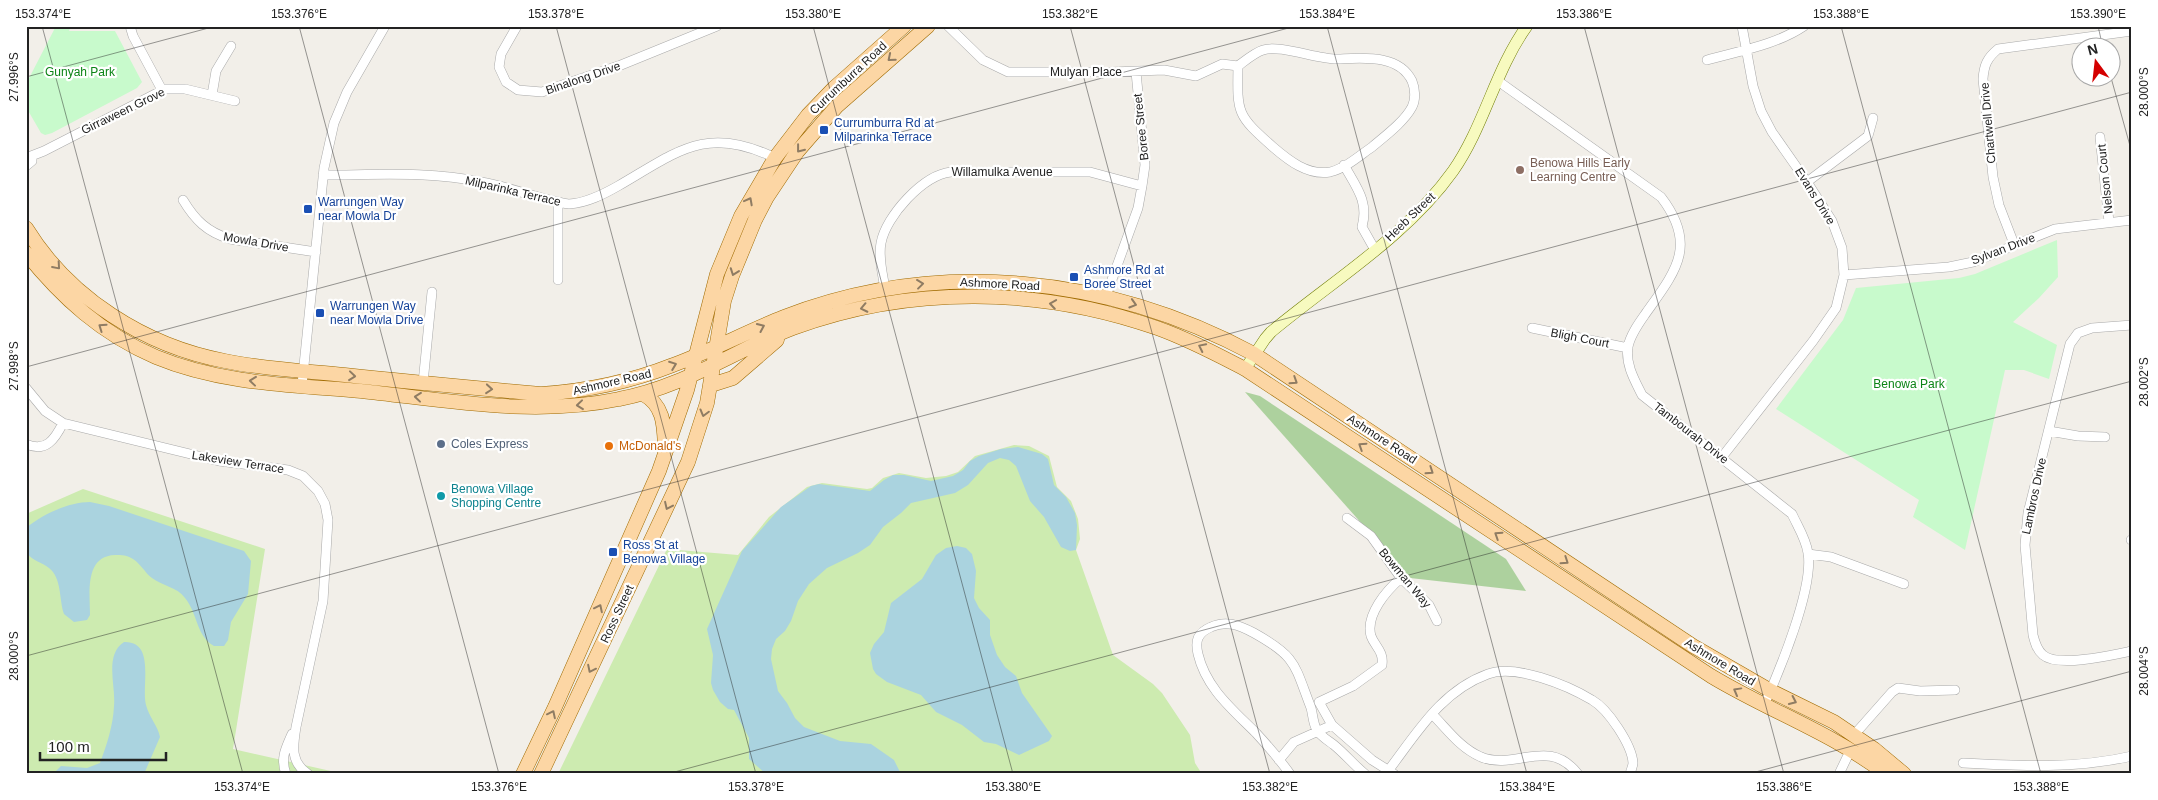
<svg xmlns="http://www.w3.org/2000/svg" width="2158" height="800" viewBox="0 0 2158 800" font-family="Arial,sans-serif">
<style>
.grass{fill:#cdebb0}
.forest{fill:#add19e}
.park{fill:#c8facc}
.water{fill:#aad3df}
.lines{fill:none;stroke-linecap:round;stroke-linejoin:round}
.street-casing{stroke:#a9a9a9;stroke-width:10}
.secondary-casing{stroke:#707d05;stroke-width:12}
.primary-casing{stroke:#a06b00;stroke-width:15}
.street{stroke:#fff;stroke-width:9}
.secondary{stroke:#f7fabf;stroke-width:11}
.primary{stroke:#fcd6a4;stroke-width:14}
.oneway{stroke:#8f7c63}
.ticks{fill:none;stroke:#222;stroke-width:1;stroke-opacity:0.45}
.transit-dot{fill:#1a4fb4;stroke:#fff;stroke-width:2}
.education-dot{fill:#8d6e63;stroke:#fff;stroke-width:2}
.service-dot{fill:#5c6f8a;stroke:#fff;stroke-width:2}
.food-dot{fill:#e8710a;stroke:#fff;stroke-width:2}
.culture-dot{fill:#0f9aa8;stroke:#fff;stroke-width:2}
.labels{text-anchor:middle;dominant-baseline:central;stroke-width:4.5;stroke-linejoin:round;paint-order:stroke}
.park-label{font-size:12px;fill:#0c8416;stroke:#fff}
.street-label{font-size:12px;fill:#222;stroke:#fff}
.transit-label{font-size:12px;fill:#164399;stroke:#fff;text-anchor:start}
.education-label{font-size:12px;fill:#785e54;stroke:#fff;text-anchor:start}
.service-label{font-size:12px;fill:#4e5e75;stroke:#fff;text-anchor:start}
.food-label{font-size:12px;fill:#c56008;stroke:#fff;text-anchor:start}
.culture-label{font-size:12px;fill:#0d838f;stroke:#fff;text-anchor:start}
.neatline{fill:none;stroke:#222;stroke-width:2}
.ticks-label{font-size:12px;text-anchor:middle;fill:#222}
</style>
<rect width="100%" height="100%" fill="#f2efe9"/>
<path class="grass" d="M1014 445 1029 446 1049 456 1057 487 1071 501 1078 519 1080 539 1076 550 1113 655 1153 684 1162 693 1190 735 1195 763 1202 774H558L667 549 738 555 769 517 807 487 822 483 867 489 872 488 883 478 899 473 926 478 946 476 958 472 975 456Z
M83 489 265 549 233 749 344 774H26V514Z"/>
<path class="forest" d="M1245 392 1260 396 1506 559 1526 591 1410 578Z"/>
<path class="park" d="M56 26H71L69 31H115L142 82 137 88 52 133 45 135 41 133 26 107V84Z
M2057 240 2058 277 2039 298 2013 322 2057 345 2049 379 2024 370H2005L1965 550 1913 517 1919 500 1776 409 1843 320 1856 288 1959 278 1975 274Z"/>
<path class="water" d="M1018 447 1042 454 1048 459 1054 485 1066 497 1075 513 1077 525 1076 550 1070 551 1061 547 1044 517 1030 501 1016 466 1009 460 1000 458 988 463 968 485 955 493 911 503 901 513 883 527 870 545 858 553 827 568 809 584 798 601 791 621 785 631 776 639 772 649 771 659 778 691 787 703 795 718 804 727 840 741 871 744 894 760 901 774H766L749 759V738L734 710 728 709 720 702 713 690 711 683 713 655 707 629 742 551 781 507 811 486 819 484 870 491 884 480 893 475H904L931 481 953 476 963 470 970 461 979 456 1001 449Z
M90 502 109 506 244 551 251 561 248 594 231 622 228 640 224 646H214C196 636 198 614 185 598 177 587 163 586 152 578 145 573 141 564 133 559 127 555 122 555 115 555 84 556 90 594 90 615L87 620 74 622 64 614C59 600 62 578 49 568 42 562 32 561 26 552V528C43 514 69 502 90 502Z
M957 546 966 548 972 554 976 571 974 598 979 608 990 620V635L997 655 1005 667 1016 676 1022 693 1052 736 1049 741 1019 755 996 744 984 742 962 725 936 712 921 695 887 682 876 674 873 669 870 653 874 644 884 632 891 603 922 579 936 555 946 548Z
M124 642C156 641 141 686 146 705 149 717 158 726 160 737L144 774H53L61 766 87 768 100 763C107 744 113 726 114 706 116 686 104 655 124 642Z"/>
<g class="lines">
<defs>
<path id="street" d="M130 26 133 36 162 90
M517 26 501 54 499 67 506 82 518 90 542 92 621 65 717 26
M948 26 983 60 1008 72H1112L1164 70 1196 76 1222 64 1238 66C1246 60 1254 53 1263 50 1280 44 1319 60 1338 59 1363 58 1399 54 1412 81 1415 88 1416 100 1412 107 1404 122 1385 136 1372 147 1359 156 1346 168 1330 172 1308 176 1288 160 1273 147 1237 115 1237 114 1238 66
M1707 60C1739 51 1776 45 1804 26
M1498 81 1661 197C1698 245 1676 271 1646 313 1639 323 1630 335 1628 347 1625 364 1635 381 1642 395L1792 514C1798 527 1806 539 1808 553 1814 588 1779 672 1764 705
M212 95 216 71 231 46
M2100 137 2109 222
M26 158 44 151 165 89H185L235 101
M1344 165C1356 187 1369 201 1362 227L1375 250
M26 166 32 161
M323 175C376 175 429 171 481 182 506 186 530 196 554 201 559 202 565 204 569 204 587 203 604 194 618 186 677 152 706 124 775 158
M1807 182 1868 136 1873 118
M183 200C195 220 207 232 230 239L316 252
M2014 244 1999 205 1993 177 1983 79C1984 65 1987 58 1998 49L2132 31
M1844 275 1949 267 1973 262 2055 229 2132 220
M558 280V202
M885 289C883 275 878 258 881 243 886 216 923 175 951 172H1090L1142 186
M1106 296 1138 208 1142 186 1145 165 1136 72
M2132 325 2092 328 2078 333 2070 344 2028 513 2025 545 2033 635C2035 643 2037 650 2043 655 2058 668 2113 655 2132 651
M1532 328 1628 348
M423 383 432 292
M302 385 324 168 334 123 347 92 385 26
M26 388 45 411 63 423 219 461 288 470 303 476 318 491 325 504 328 520 323 601 296 727C293 746 290 762 308 774
M2049 431 2078 436 2105 437
M26 444C46 453 55 439 63 423
M1722 457 1813 341 1836 308 1844 275 1842 248 1832 221 1807 182 1772 132 1761 111 1753 86 1742 26
M1347 518 1371 536 1401 578 1429 605 1437 621
M2131 540H2132
M1808 554 1831 557 1904 584
M1432 714C1447 729 1460 748 1481 757 1516 771 1548 736 1578 774
M1854 735 1892 692 1898 688 1920 691 1955 690
M1279 760 1294 742 1332 725
M1963 763C2019 766 2077 769 2132 756
M1388 771C1417 733 1441 691 1488 674 1516 664 1567 685 1592 700 1608 709 1632 745 1633 763 1633 766 1631 770 1630 774
M286 774C280 758 286 748 292 734
M1290 774C1280 760 1268 746 1256 733 1232 709 1206 688 1198 654 1195 641 1197 633 1211 627 1226 620 1239 625 1254 633 1297 657 1294 664 1311 708 1313 715 1313 724 1317 730 1320 736 1329 741 1334 745 1345 754 1354 765 1365 774
M1394 774 1372 760 1332 725 1319 702 1353 686 1382 665C1384 651 1375 647 1371 636 1365 615 1387 590 1401 578
M1839 774 1851 749"/>
<path id="secondary" d="M1245 369 1265 339 1271 332C1332 281 1406 237 1453 171 1484 127 1495 70 1527 26"/>
<path id="primary" d="M26 228C69 298 145 346 225 361 264 369 305 371 345 375 410 382 475 388 541 394 586 391 630 382 673 365 711 351 746 332 784 317 940 257 1108 276 1254 354L1693 646 1771 691 1834 722 1874 749 1904 774
M26 253C62 298 102 334 156 357 221 384 292 385 361 391 446 400 534 417 619 399 684 387 733 351 793 328 910 285 1040 287 1157 328 1188 339 1216 354 1245 369L1711 676C1769 711 1832 733 1886 774
M711 385 733 378 777 340
M643 394C665 406 664 427 665 449
M523 774 555 707 659 471 687 390 717 274 741 216 775 158 808 115 834 88 904 26
M541 774 688 462 707 403 724 301 732 276 755 220 767 197 797 152 837 106 928 26"/>
</defs>
<use href="#street" class="street-casing"/>
<use href="#secondary" class="secondary-casing"/>
<use href="#primary" class="primary-casing"/>
<use href="#street" class="street"/>
<use href="#secondary" class="secondary"/>
<use href="#primary" class="primary"/>
</g>
<defs><path id="oneway-chevron" d="M-2-3.5L2.5 0L-2 3.5" fill="none" stroke-width="1.6" stroke-linecap="round" stroke-linejoin="round" transform="scale(1.25)"/></defs>
<g class="oneway">
<use href="#oneway-chevron" transform="translate(891 58) rotate(140)"/>
<use href="#oneway-chevron" transform="translate(800 149) rotate(128)"/>
<use href="#oneway-chevron" transform="translate(749 201) rotate(-62)"/>
<use href="#oneway-chevron" transform="translate(57 266) rotate(49)"/>
<use href="#oneway-chevron" transform="translate(734 272) rotate(110)"/>
<use href="#oneway-chevron" transform="translate(920 284) rotate(-7)"/>
<use href="#oneway-chevron" transform="translate(1053 304) rotate(-171)"/>
<use href="#oneway-chevron" transform="translate(1133 304) rotate(17)"/>
<use href="#oneway-chevron" transform="translate(864 308) rotate(168)"/>
<use href="#oneway-chevron" transform="translate(102 327) rotate(-145)"/>
<use href="#oneway-chevron" transform="translate(761 327) rotate(-24)"/>
<use href="#oneway-chevron" transform="translate(1202 347) rotate(-154)"/>
<use href="#oneway-chevron" transform="translate(673 365) rotate(-21)"/>
<use href="#oneway-chevron" transform="translate(352 376) rotate(6)"/>
<use href="#oneway-chevron" transform="translate(253 381) rotate(-174)"/>
<use href="#oneway-chevron" transform="translate(1294 381) rotate(33)"/>
<use href="#oneway-chevron" transform="translate(489 389) rotate(5)"/>
<use href="#oneway-chevron" transform="translate(418 397) rotate(-174)"/>
<use href="#oneway-chevron" transform="translate(580 405) rotate(174)"/>
<use href="#oneway-chevron" transform="translate(704 413) rotate(105)"/>
<use href="#oneway-chevron" transform="translate(1362 446) rotate(-147)"/>
<use href="#oneway-chevron" transform="translate(1430 471) rotate(34)"/>
<use href="#oneway-chevron" transform="translate(668 506) rotate(115)"/>
<use href="#oneway-chevron" transform="translate(1498 535) rotate(-147)"/>
<use href="#oneway-chevron" transform="translate(1565 561) rotate(34)"/>
<use href="#oneway-chevron" transform="translate(599 608) rotate(-64)"/>
<use href="#oneway-chevron" transform="translate(591 669) rotate(116)"/>
<use href="#oneway-chevron" transform="translate(1737 691) rotate(-151)"/>
<use href="#oneway-chevron" transform="translate(1793 701) rotate(25)"/>
<use href="#oneway-chevron" transform="translate(552 714) rotate(-64)"/>
</g>
<path class="ticks" d="M42 26 243 774M299 26 499 774M556 26 756 774M813 26 1013 774M1070 26 1270 774M1327 26 1527 774M1584 26 1784 774M1841 26 2041 774M2098 26 2103 48M2110 74 2132 153M26 77 216 26M26 367 1296 26M26 656 2132 92M667 774 2132 381M1748 774 2132 671"/>
<g class="transit-dot">
<rect x="819" y="125" width="10" height="10" rx="2.5"/>
<rect x="303" y="204" width="10" height="10" rx="2.5"/>
<rect x="1069" y="272" width="10" height="10" rx="2.5"/>
<rect x="315" y="308" width="10" height="10" rx="2.5"/>
<rect x="608" y="547" width="10" height="10" rx="2.5"/>
</g>
<circle class="education-dot" cx="1520" cy="170" r="5"/>
<circle class="service-dot" cx="441" cy="444" r="5"/>
<circle class="food-dot" cx="609" cy="446" r="5"/>
<circle class="culture-dot" cx="441" cy="496" r="5"/>
<g class="labels">
<g class="park-label">
<text x="80" y="72">Gunyah Park</text>
<text x="1909" y="384">Benowa Park</text>
</g>
<g class="street-label">
<text x="1086" y="72">Mulyan Place</text>
<text transform="translate(583 78) rotate(-19)">Binalong Drive</text>
<text transform="translate(848 78) rotate(-43)">Currumburra Road</text>
<text transform="translate(123 111) rotate(-26)">Girraween Grove</text>
<text transform="translate(1988 123) rotate(-95)">Chartwell Drive</text>
<text transform="translate(1141 127) rotate(-96)">Boree Street</text>
<text x="1002" y="172">Willamulka Avenue</text>
<text transform="translate(2105 179) rotate(-96)">Nelson Court</text>
<text transform="translate(513 191) rotate(13)">Milparinka Terrace</text>
<text transform="translate(1815 196) rotate(58)">Evans Drive</text>
<text transform="translate(1410 217) rotate(-44)">Heeb Street</text>
<text transform="translate(256 242) rotate(10)">Mowla Drive</text>
<text transform="translate(2003 249) rotate(-21)">Sylvan Drive</text>
<text transform="translate(1000 284) rotate(3)">Ashmore Road</text>
<text transform="translate(1580 338) rotate(11)">Bligh Court</text>
<text transform="translate(612 382) rotate(-13)">Ashmore Road</text>
<text transform="translate(1691 433) rotate(38)">Tambourah Drive</text>
<text transform="translate(1382 439) rotate(33)">Ashmore Road</text>
<text transform="translate(238 462) rotate(9)">Lakeview Terrace</text>
<text transform="translate(2034 496) rotate(-78)">Lambros Drive</text>
<text transform="translate(1405 578) rotate(50)">Bowman Way</text>
<text transform="translate(617 614) rotate(-65)">Ross Street</text>
<text transform="translate(1720 662) rotate(31)">Ashmore Road</text>
</g>
<g class="transit-label">
<text x="834" y="123">Currumburra Rd at<tspan x="834" dy="14">Milparinka Terrace</tspan></text>
<text x="318" y="202">Warrungen Way<tspan x="318" dy="14">near Mowla Dr</tspan></text>
<text x="1084" y="270">Ashmore Rd at<tspan x="1084" dy="14">Boree Street</tspan></text>
<text x="330" y="306">Warrungen Way<tspan x="330" dy="14">near Mowla Drive</tspan></text>
<text x="623" y="545">Ross St at<tspan x="623" dy="14">Benowa Village</tspan></text>
</g>
<g class="education-label">
<text x="1530" y="163">Benowa Hills Early<tspan x="1530" dy="14">Learning Centre</tspan></text>
</g>
<g class="service-label">
<text x="451" y="444">Coles Express</text>
</g>
<g class="food-label">
<text x="619" y="446">McDonald's</text>
</g>
<g class="culture-label">
<text x="451" y="489">Benowa Village<tspan x="451" dy="14">Shopping Centre</tspan></text>
</g>
</g>
<rect width="2158" height="800" fill="none" stroke="#ffffff" stroke-width="55"/>
<g transform="translate(2096 62) rotate(345)"><circle r="24" fill="#ffffff" stroke="#a7a7a7"/>
<path d="M0-4L9 19L0 12L-9 19Z" fill="#d40000"/>
<text y="-8" font-size="14" font-weight="bold" text-anchor="middle" fill="#222222">N</text>
</g>
<path d="M40 752v8h126v-8" fill="none" stroke="#222222" stroke-width="2.5"/>
<text x="48" y="752" font-size="15" fill="#222222" stroke="#ffffff" stroke-width="4" paint-order="stroke">100 m</text>
<rect x="28" y="28" width="2102" height="744" class="neatline"/>
<g class="ticks-label">
<text x="43" y="18">153.374°E</text>
<text x="299" y="18">153.376°E</text>
<text x="556" y="18">153.378°E</text>
<text x="813" y="18">153.380°E</text>
<text x="1070" y="18">153.382°E</text>
<text x="1327" y="18">153.384°E</text>
<text x="1584" y="18">153.386°E</text>
<text x="1841" y="18">153.388°E</text>
<text x="2098" y="18">153.390°E</text>
<text transform="translate(14 77) rotate(-90)" y="4">27.996°S</text>
<text transform="translate(2144 92) rotate(-90)" y="4">28.000°S</text>
<text transform="translate(14 366) rotate(-90)" y="4">27.998°S</text>
<text transform="translate(2144 382) rotate(-90)" y="4">28.002°S</text>
<text transform="translate(14 656) rotate(-90)" y="4">28.000°S</text>
<text transform="translate(2144 671) rotate(-90)" y="4">28.004°S</text>
<text x="242" y="791">153.374°E</text>
<text x="499" y="791">153.376°E</text>
<text x="756" y="791">153.378°E</text>
<text x="1013" y="791">153.380°E</text>
<text x="1270" y="791">153.382°E</text>
<text x="1527" y="791">153.384°E</text>
<text x="1784" y="791">153.386°E</text>
<text x="2041" y="791">153.388°E</text>
</g>
</svg>
